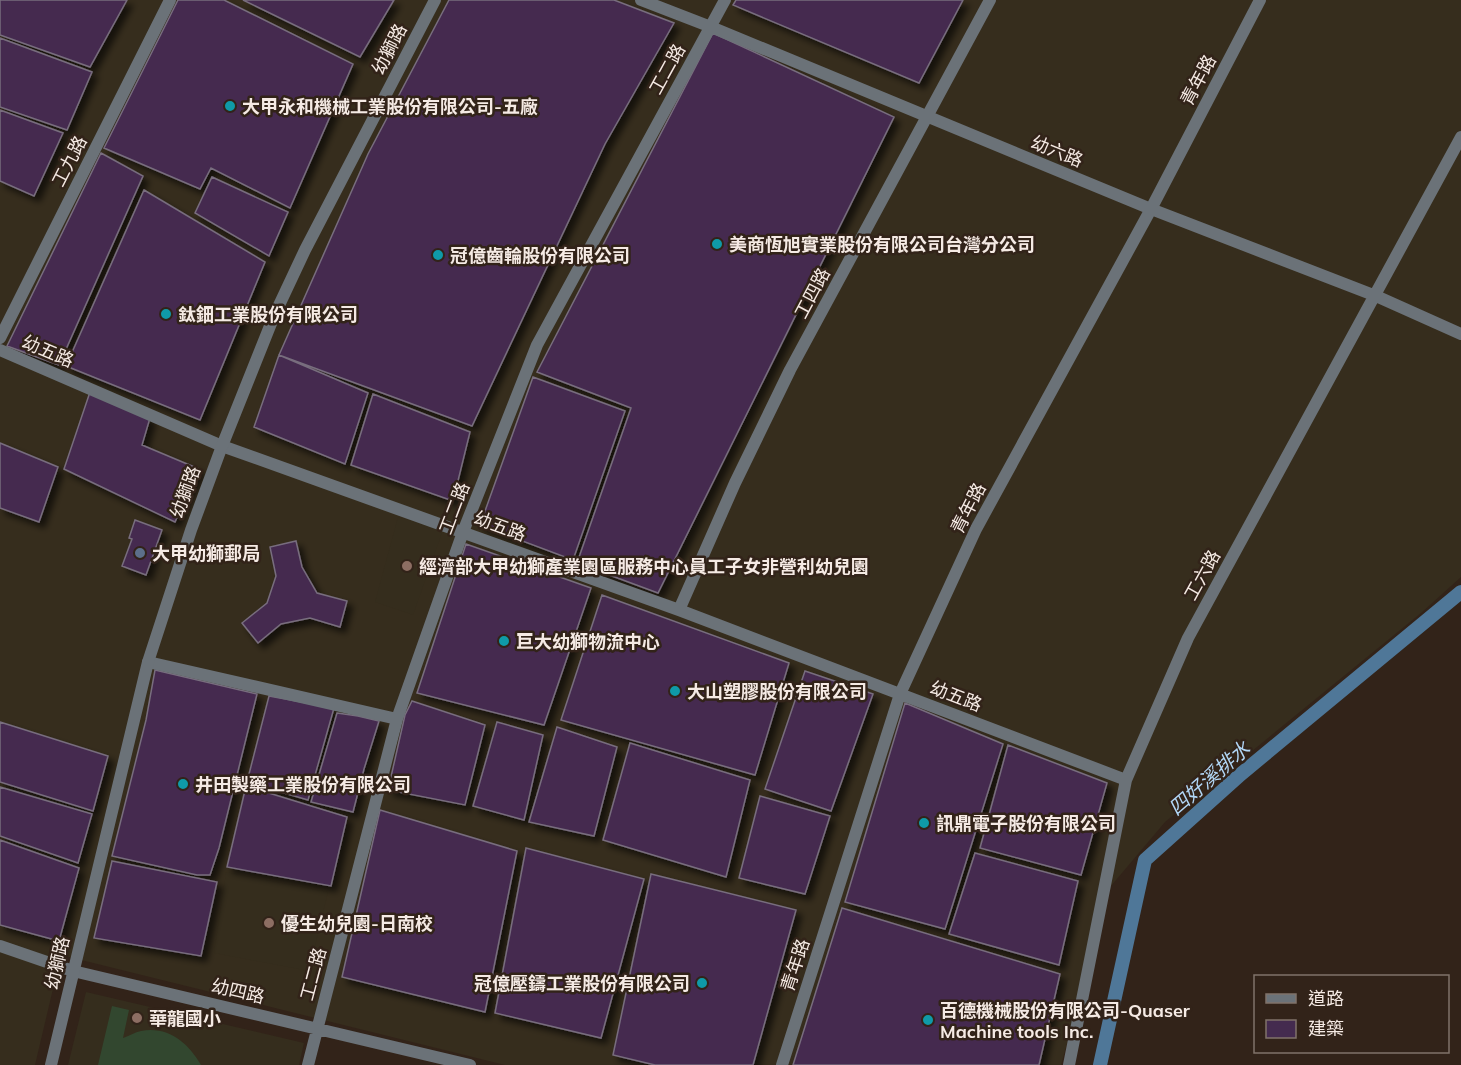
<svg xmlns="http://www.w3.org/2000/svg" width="1461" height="1065" viewBox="0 0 1461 1065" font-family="Mulish,'Noto Sans TC',sans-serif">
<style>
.industrial{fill:#362d1d}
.education{fill:#352d1d}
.green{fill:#32472f}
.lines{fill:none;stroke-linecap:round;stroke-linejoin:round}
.canal{stroke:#4f7798;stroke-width:14}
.building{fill:#442b4f;stroke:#786d7e;stroke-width:1.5;filter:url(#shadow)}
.minor{stroke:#6b7278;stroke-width:12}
.tertiary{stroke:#6b7278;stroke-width:12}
.culture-dot{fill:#0f9aa8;stroke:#322319;stroke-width:2}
.service-dot{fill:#5c6f8a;stroke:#322319;stroke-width:2}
.education-dot{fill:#8d6e63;stroke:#322319;stroke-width:2}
.labels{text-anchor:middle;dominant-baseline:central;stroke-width:5;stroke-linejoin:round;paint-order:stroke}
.street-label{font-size:18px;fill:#f5eae4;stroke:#322319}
.poi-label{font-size:18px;font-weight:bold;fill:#f5eae4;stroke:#322319;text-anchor:start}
.water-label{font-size:20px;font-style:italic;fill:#b2d7f7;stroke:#322319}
</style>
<defs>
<filter id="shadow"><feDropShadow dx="5.5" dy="5.5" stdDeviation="3" flood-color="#0009"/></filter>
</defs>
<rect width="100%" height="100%" fill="#322319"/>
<path class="industrial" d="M0 0H1461V577L1421 613 1165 822 1111 886 1061 1065H505L61 955 35 1065H0Z"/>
<path class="education" d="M398 517 443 530 413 615 375 602Z
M226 872 328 892 309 971 214 953Z
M86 992 304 1043 299 1065H68Z"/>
<path class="green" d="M112 1006 129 1010 123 1038C129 1036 135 1032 141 1031 169 1026 188 1043 201 1065H98Z"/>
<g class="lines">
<path class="canal" d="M1100 1065 1145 860 1241 774 1461 592"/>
</g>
<path class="building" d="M0 0H127L90 67 0 35Z
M178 0H224L353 64 290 208 211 168 200 189 104 148Z
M243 0H394L360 57Z
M449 0H614L674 23 605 144 472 426 279 355 368 154Z
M736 0H963L919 83 733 5Z
M713 33 894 117 658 593 577 563 631 408 537 372Z
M0 38 92 72 67 130 0 107Z
M0 110 63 133 34 196 0 181Z
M101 153 143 176 59 365 7 346Z
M212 177 288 212 269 256 195 213Z
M144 190 265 262 200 420 66 366Z
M279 355 368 393 345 464 254 427Z
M533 377 625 411 573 560 480 525Z
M90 392 150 418 142 445 199 469 175 522 64 469Z
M373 394 470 432 453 501 351 465Z
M0 443 58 467 39 522 0 508Z
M135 520 162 530 146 575 122 566 132 539 129 538Z
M296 541 302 567 317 593 347 601 340 627 310 618 281 624 258 643 242 623 267 603 276 576 270 547Z
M466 544 591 588 544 725 417 693Z
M602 595 789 663 755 775 561 720Z
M155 670 257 694 219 848 210 875H197L112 856 146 720Z
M805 671 873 694 831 811 765 789Z
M269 696 334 708 308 800 247 782Z
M412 701 485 725 465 805 388 790 405 715Z
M905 703 1003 744 945 929 845 902Z
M337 713 358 716 379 721 364 769 353 812 311 802Z
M0 722 108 756 93 811 0 782Z
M497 722 543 735 524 820 473 806Z
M557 727 617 747 594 836 529 822Z
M630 743 750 780 726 877 603 840Z
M1008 745 1107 783 1081 875 980 848Z
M246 786 347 817 331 886 227 867Z
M0 787 92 814 78 863 0 836Z
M760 796 830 816 805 894 739 878Z
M380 810 517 851 485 1012 342 977Z
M0 840 79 868 59 941 0 925Z
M526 848 644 879 601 1038 495 1013Z
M975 853 1078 881 1059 965 949 934Z
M112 861 217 882 201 956 94 938Z
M651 874 796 910 753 1065H655L613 1055Z
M842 908 1060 974 1039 1065H793Z"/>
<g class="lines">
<path class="minor" d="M641 0 711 27 1151 209 1376 296 1461 334
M0 338 170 0
M0 350 222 446 679 610 1126 780
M679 610 735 483 790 370 990 0
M148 662 397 719
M0 946 73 971 470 1065
M308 1065 397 719 463 532 537 345 725 0
M782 1065 900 694 976 529 1151 209 1260 0
M1069 1065 1126 780 1188 638 1461 137"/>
<path class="tertiary" d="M51 1065 148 662 191 530 222 446 274 316 305 250 435 0"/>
</g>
<g class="culture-dot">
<circle cx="230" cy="106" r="6"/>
<circle cx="717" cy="244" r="6"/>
<circle cx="438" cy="255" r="6"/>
<circle cx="166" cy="314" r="6"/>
<circle cx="504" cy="641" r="6"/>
<circle cx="675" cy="691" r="6"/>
<circle cx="183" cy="784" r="6"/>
<circle cx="924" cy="823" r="6"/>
<circle cx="702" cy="983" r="6"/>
<circle cx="928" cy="1020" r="6"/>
</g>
<circle class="service-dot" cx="140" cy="553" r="6"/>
<g class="education-dot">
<circle cx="407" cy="566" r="6"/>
<circle cx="269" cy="923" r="6"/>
<circle cx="137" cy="1018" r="6"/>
</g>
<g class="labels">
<g class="street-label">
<text transform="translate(389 49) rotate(-63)">幼獅路</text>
<text transform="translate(667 69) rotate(-61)">工二路</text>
<text transform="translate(1198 80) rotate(-62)">青年路</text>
<text transform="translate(1057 151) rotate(22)">幼六路</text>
<text transform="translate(69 161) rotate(-63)">工九路</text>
<text transform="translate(812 293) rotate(-62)">工四路</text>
<text transform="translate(48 351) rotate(23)">幼五路</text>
<text transform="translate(185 492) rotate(-70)">幼獅路</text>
<text transform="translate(454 508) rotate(-69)">工二路</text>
<text transform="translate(968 508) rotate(-63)">青年路</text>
<text transform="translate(500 526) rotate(20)">幼五路</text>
<text transform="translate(1202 575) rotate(-61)">工六路</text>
<text transform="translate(956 696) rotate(21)">幼五路</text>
<text transform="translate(57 963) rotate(-77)">幼獅路</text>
<text transform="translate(795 965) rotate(-72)">青年路</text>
<text transform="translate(313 974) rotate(-75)">工二路</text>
<text transform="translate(238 991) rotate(13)">幼四路</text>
</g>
<g class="poi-label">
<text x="242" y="106">大甲永和機械工業股份有限公司-五廠</text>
<text x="729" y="244">美商恆旭實業股份有限公司台灣分公司</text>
<text x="450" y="255">冠億齒輪股份有限公司</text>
<text x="178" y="314">鈦鈿工業股份有限公司</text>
<text x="152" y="553">大甲幼獅郵局</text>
<text x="419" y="566">經濟部大甲幼獅產業園區服務中心員工子女非營利幼兒園</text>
<text x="516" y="641">巨大幼獅物流中心</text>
<text x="687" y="691">大山塑膠股份有限公司</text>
<text x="195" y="784">井田製藥工業股份有限公司</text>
<text x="936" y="823">訊鼎電子股份有限公司</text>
<text x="281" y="923">優生幼兒園-日南校</text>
<text x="690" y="983" text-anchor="end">冠億壓鑄工業股份有限公司</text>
<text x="940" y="1010">百德機械股份有限公司-Quaser<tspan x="940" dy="21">Machine tools Inc.</tspan></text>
<text x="149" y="1018">華龍國小</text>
</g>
<g class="water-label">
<text transform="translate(1209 778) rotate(-41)">四好溪排水</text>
</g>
</g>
<rect x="1254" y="975" width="195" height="78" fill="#322319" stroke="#80736a" stroke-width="1.5"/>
<rect x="1266" y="994" width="30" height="9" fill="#6b7278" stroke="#80736a" stroke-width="1.5"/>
<text x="1308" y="1005" font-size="18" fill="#f5eae4">道路</text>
<rect x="1266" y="1020" width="30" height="18" fill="#442b4f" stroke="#80736a" stroke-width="1.5"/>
<text x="1308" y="1035" font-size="18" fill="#f5eae4">建築</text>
</svg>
